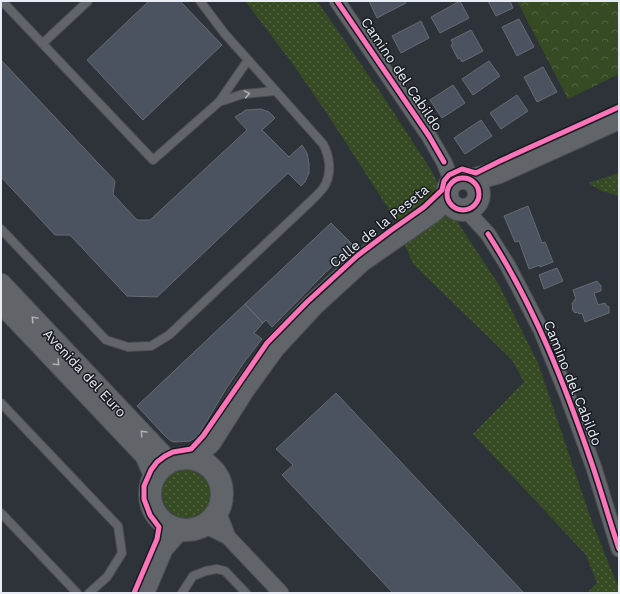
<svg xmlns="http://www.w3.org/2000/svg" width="620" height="594" viewBox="0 0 620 594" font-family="'Work Sans',sans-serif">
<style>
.grass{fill:url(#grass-dots)}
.forest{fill:url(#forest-crowns)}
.building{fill:#4b5260;stroke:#676b71}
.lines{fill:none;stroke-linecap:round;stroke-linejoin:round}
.service-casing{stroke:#4a4d53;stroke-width:10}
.minor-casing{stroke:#4a4d53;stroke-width:17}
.tertiary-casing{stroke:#4a4d53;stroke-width:21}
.secondary-casing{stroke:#4a4d53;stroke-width:24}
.service{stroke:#616469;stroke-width:8}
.minor{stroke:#616469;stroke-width:15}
.tertiary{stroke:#616469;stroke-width:19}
.secondary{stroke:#616469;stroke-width:22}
.cycleway-casing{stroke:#16191e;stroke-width:8}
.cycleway{stroke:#fb73b8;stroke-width:5}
.oneway{stroke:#abafb6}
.labels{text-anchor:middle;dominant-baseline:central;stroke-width:3;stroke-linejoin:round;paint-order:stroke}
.street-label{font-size:14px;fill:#e8edf5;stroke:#16191e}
</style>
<defs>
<pattern id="grass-dots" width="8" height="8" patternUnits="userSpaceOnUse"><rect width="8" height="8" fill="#364a24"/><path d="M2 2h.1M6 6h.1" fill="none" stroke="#536444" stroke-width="1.8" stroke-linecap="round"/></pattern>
<pattern id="forest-crowns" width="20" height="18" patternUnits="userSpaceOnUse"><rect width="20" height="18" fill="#364a24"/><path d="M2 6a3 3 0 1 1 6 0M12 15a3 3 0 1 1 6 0" fill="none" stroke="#536444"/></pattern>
</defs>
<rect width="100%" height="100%" fill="#2e3239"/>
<path class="grass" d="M245 1H317L381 93 431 170 460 226 499 285 538 363 592 522 619 589V593H587L597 583 586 555 473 434 524 382 512 360 413 264 393 216 326 112 292 63Z
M619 173V196L602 191 588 183Z
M162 493a26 26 0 1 1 52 0a26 26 0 1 1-52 0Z"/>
<path class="forest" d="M517 1H619V74L568 99Z"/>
<path class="building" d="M149 1H180L222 45 143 120 87 60Z
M369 1H405L406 3 377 18Z
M460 1 469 18 440 33 431 17Z
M488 1H510L513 8 496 16Z
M519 19 534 47 517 56 502 27Z
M421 21 429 38 401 53 392 36Z
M471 30 483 51 462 62 460 58 458 59 451 45 453 44 451 40Z
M1 60 115 181 113 194 137 220H150L247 130 235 117 246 110 261 109 269 112 275 118 262 130 289 157 302 145 307 153 309 163V173L305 182 301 186 288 173 157 297 127 296 70 235H55L1 177Z
M489 61 500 76 473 95 462 79Z
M543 67 557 92 537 102 524 77Z
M453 85 465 103 442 118 430 100Z
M517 95 528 111 501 129 490 113Z
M481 120 492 136 465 154 454 138Z
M528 206 542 243 545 242 553 262 540 267V265L529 269 519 241 515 242 504 216Z
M331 223 355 247 326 272 272 327 266 320 263 323 245 304Z
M557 268 563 281 544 289 539 275Z
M597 281 601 286V291L594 293 598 305 605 303 606 305 609 307V313L585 322 582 313 579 314 578 312 575 313 574 311H573L572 303 574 302V300L576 299 573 290Z
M245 304 263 323 254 333 262 339 245 361 226 389 198 436 190 441 175 442 171 441 165 436 137 406Z
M336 393 524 593H393L282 475 293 465 276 449Z"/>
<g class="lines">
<defs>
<path id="service" d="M2 1 153 160 219 102 248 60
M43 43 88 1
M219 102 243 94 275 91
M1 229 106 340 128 347 151 346 169 335 312 200C317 195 324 189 326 183 332 170 329 155 323 144L225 34 200 1
M1 403 118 526 122 553 107 577 89 593
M1 513 77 593
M182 593 193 576 206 571 217 569 225 571 246 593"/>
<path id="minor" d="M337 1 429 136 444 162 452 182
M466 210 488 234 508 266 541 330 568 397 594 468 619 549
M218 511 228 537
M204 525 228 537 281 593"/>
<path id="tertiary" d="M1 283 170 462
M1 304 145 456 151 470 155 476"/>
<path id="secondary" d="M447 194a16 16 0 1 1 32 0a16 16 0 1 1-32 0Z
M471 180 497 173 619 118
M192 458 210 442 243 390 274 347 313 305 362 260 433 211 447 197
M150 494a36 36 0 1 1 72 0a36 36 0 1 1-72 0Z
M143 593 162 548 179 529"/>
</defs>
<use href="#service" class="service-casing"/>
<use href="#minor" class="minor-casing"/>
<use href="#tertiary" class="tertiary-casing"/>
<use href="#secondary" class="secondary-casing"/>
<use href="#service" class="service"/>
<use href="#minor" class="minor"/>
<use href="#tertiary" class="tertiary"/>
<use href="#secondary" class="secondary"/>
<defs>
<path id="cycleway" d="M337 1 429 136 444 162
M447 194a16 16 0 1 1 32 0a16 16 0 1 1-32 0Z
M488 234C535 307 565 385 593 467 602 494 610 522 619 549
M134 593 157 539 159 527 150 515 144 499V486L151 470 157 462 165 456 173 452 191 449 203 436 267 343 307 302 357 256 390 231 424 207 442 190 444 181 449 175 462 169 476 173 500 161 619 107"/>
</defs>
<use href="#cycleway" class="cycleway-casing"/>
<use href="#cycleway" class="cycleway"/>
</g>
<defs><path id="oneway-chevron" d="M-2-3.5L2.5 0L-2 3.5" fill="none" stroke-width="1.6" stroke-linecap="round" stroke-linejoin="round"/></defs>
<g class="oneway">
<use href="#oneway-chevron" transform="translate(247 94) rotate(-10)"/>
<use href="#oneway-chevron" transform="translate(34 319) rotate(-133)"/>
<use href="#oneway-chevron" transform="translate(57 363) rotate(46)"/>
<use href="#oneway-chevron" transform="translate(143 433) rotate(-133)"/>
</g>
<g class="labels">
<g class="street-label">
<text transform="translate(402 74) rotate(56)">Camino del Cabildo</text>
<text transform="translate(379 226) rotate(-39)">Calle de la Peseta</text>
<text transform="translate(85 373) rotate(47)">Avenida del Euro</text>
<text transform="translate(573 383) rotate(68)">Camino del Cabildo</text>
</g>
</g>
<rect width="620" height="594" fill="none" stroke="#e8edf5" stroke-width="4"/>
</svg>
